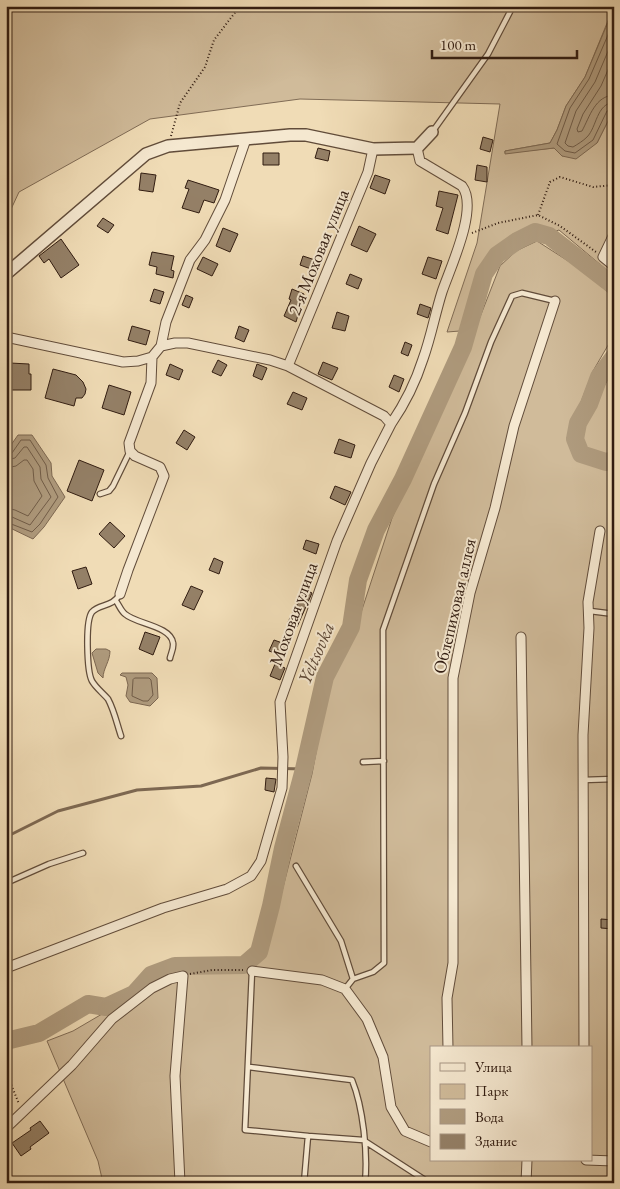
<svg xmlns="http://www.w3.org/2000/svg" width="620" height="1189" viewBox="0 0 620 1189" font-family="'EB Garamond',serif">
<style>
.green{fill:#d0bb9a;stroke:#806c56;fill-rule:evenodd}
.water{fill:#af9b7e;stroke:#7d6852}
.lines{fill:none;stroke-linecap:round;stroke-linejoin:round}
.shore{stroke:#705c48;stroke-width:1}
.stream{stroke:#7d6852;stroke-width:3}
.river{stroke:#af9b7e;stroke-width:18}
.building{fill:#948067;stroke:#311c11}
.service-casing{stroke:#614c3a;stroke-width:7}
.minor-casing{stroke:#614c3a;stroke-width:11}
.tertiary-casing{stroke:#614c3a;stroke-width:14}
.path{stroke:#311c11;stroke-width:2;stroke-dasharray:1 2.5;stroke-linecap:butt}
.service{stroke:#f5e8d0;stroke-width:4.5}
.minor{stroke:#f5e8d0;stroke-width:9}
.tertiary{stroke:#f5e8d0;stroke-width:11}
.labels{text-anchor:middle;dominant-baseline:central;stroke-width:4;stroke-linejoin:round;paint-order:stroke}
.street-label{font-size:18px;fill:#311c11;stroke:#f5e8d0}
.water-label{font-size:19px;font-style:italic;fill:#5d4837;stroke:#f5e8d0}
</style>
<rect width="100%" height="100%" fill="#f0dcb6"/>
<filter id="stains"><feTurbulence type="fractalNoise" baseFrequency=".004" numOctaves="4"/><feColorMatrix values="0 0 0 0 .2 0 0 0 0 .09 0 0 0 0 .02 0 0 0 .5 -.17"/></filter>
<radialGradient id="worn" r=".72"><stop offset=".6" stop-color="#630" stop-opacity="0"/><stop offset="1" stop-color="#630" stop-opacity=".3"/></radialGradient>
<path class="green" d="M6 6H614L585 77 566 106 557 130 550 143 505 151V153L554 148 562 156 597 143 614 109V276L559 230 520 243 485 275 460 331 447 332 477 243 500 104 300 99 150 119 19 192 6 220Z
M537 241 579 268 614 297V335L593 371 567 438 579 461 608 470 614 468V1183H103L98 1161 47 1041 73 1031 114 1007 186 972 245 971 266 954 312 774 329 684 354 634 392 518 460 368 500 266 516 251ZM431 1048H591V1160H431Z
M614 368V453L606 456 585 449 580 438 583 425Z"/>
<path class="water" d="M614 8V109L597 143 576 159 562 156 554 148 505 154V151L550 143 557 130 566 106 585 77Z
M18 435H32L51 463 52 476 65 497 44 527 33 539 6 526V452Z
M96 649H106L110 651C110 661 103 669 103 678L98 673 92 653Z
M122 673H152L157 678 158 698 150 706 130 702 126 696 128 685 126 677 120 675Z"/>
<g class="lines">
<path class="shore" d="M614 21 589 79 570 108 557 144 565 151 575 153 593 140 607 111 614 109
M614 37 595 82 576 111 565 143 568 146 573 147C578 144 583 141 587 137 597 127 596 104 614 102
M614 56 601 86 583 114 577 129 578 132 582 131C590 116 595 96 614 95
M6 454 12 453 21 440H30L46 465 48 478 58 497 40 524 32 532 6 522
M6 460 15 458 24 447H27L40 467 41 479 51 497 30 525 12 517 6 516
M6 468 16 466 24 460H27L33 469 34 481 42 496 28 516 15 510 6 508
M135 678H149L151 680 153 695 148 701H143L132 696 133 680Z"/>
<path class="stream" d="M6 837 58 811 137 790 201 786 261 768 304 769"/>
<path class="river" d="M614 357 599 377 589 404 578 423 575 439 581 454 606 462 614 460
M6 1041 39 1033 88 1004 106 1007 134 994 151 975 175 966 244 965 259 952 271 906 283 848 304 769 325 677 351 627 358 580 376 530 403 479 463 347 484 274 497 255 517 241 535 232 549 236 614 286"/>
</g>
<path class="building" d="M483 137 493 140 490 152 480 149Z
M318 148 330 151 328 161 315 158Z
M263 153H279V165H263Z
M477 165 487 167V182L475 180Z
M141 173 156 175 153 192 139 190Z
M375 175 390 180 385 194 370 188Z
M188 180 219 190 214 203 204 200 199 213 182 208 189 189 185 188Z
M439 191 458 195 448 234 436 230 443 208 436 206Z
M103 218 114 225 108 233 97 226Z
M359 226 376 234 367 252 351 245Z
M223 228 238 234 230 252 216 246Z
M61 239 79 265 61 278 49 259 44 263 39 256Z
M152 252 174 256 171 270 174 271 173 278 156 274 157 267 149 265Z
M303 256 315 260 311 269 300 265Z
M203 257 218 264 212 276 197 269Z
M428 257 442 261 436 279 422 274Z
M350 274 362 279 358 289 346 284Z
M154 289 164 292 160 304 150 301Z
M292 289 304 294 296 322 284 316 291 300 289 299Z
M186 295 193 298 189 308 182 305Z
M420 304 431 308 428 318 417 314Z
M337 312 349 316 345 331 332 328Z
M132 326 150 331 146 345 128 340Z
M239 326 249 330 244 342 235 338Z
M405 342 412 345 408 356 401 353Z
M218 360 227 365 221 376 212 372Z
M323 362 338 368 332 380 318 374Z
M10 363 29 364V374H31V390H9Z
M170 364 183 370 179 380 166 375Z
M257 364 267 368 262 380 253 376Z
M53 369 76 375 83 382 86 389 85 394 82 398H76L74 406 45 398Z
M394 375 404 379 399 392 389 387Z
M109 385 131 392 124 415 102 408Z
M293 392 307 398 302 410 287 404Z
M184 430 195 437 187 450 176 443Z
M339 439 355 445 351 458 334 453Z
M79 460 104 470 92 501 67 491Z
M335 486 351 492 345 505 330 498Z
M110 522 125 536 114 548 99 534Z
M306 540 319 544 316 554 303 549Z
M214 558 223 562 219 574 209 570Z
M86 567 92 584 78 589 72 571Z
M191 586 203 591 194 610 182 605Z
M302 588 312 593 297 627 288 622 300 599 297 598Z
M145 632 160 637 153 655 139 649Z
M274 640 288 645 283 656 269 651Z
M275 664 285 668 280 680 270 676Z
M266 778 276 779 274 792 265 790Z
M601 919 614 920V929L601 928Z
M40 1121 49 1133 30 1147 31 1149 21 1156 12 1143 31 1130 30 1128Z"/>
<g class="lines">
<defs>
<path id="service" d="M433 131 488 54 513 6
M100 494 109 491 113 486 130 451
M120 594C112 608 100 603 92 612 85 621 87 672 92 681 96 688 103 693 108 699 114 710 117 724 121 736
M6 599 7 598
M116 601C119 605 121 611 125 614 136 624 171 626 173 643 174 648 171 653 170 658
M590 611 614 614
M363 762 384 761
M583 780 614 779
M296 866 341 941 353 979
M6 883 49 864 83 853
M252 971 245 1130 308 1136
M345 989 353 979 373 972 384 963 383 630 434 484 465 413 491 342 512 296 522 293 555 301
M249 1067 352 1080C363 1107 368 1153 365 1183
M304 1183 308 1136 363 1140 428 1182 458 1183"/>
<path id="minor" d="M614 234 603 257 614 266
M6 337 123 362 138 361 152 357 161 346 175 343H188L270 360 288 366 384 416 391 424
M161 346 166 322 190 260 205 240 225 200 246 139
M288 366 368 172 373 149
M120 594 128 570 164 476 160 467 135 456 130 451 129 443 151 383 152 357
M521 637 527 1048
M6 968 163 908 227 889 251 876 261 861 282 788 283 757 280 702 337 541 371 463 391 424C404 405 416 381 423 359 431 337 435 314 442 292 450 268 479 208 462 186L420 161 417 148
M252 971 322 980 345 989 367 1019 383 1057 391 1107 405 1131 431 1142
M448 1048 447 998 453 963V678L470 593 495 508 514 426 555 301
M584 1048 583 735 589 628 588 602 600 531
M6 1128 72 1065 112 1019 152 988 170 979 183 976 175 1076 180 1183
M586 1160 614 1161
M526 1183 527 1160"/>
<path id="tertiary" d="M6 274 146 154 168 146 290 135H306L373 149 417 148 432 132"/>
</defs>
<use href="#service" class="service-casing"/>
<use href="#minor" class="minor-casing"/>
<use href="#tertiary" class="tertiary-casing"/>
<path class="path" d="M171 136 180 103 205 67 214 40 240 6
M538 215 550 182 560 177 593 187 614 185
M472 233 498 223 538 215 560 226 596 252
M190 974 212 970H243
M6 1072 19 1104"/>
<use href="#service" class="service"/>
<use href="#minor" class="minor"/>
<use href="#tertiary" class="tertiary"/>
</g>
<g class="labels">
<g class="street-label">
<text transform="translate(318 252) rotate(-68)">2-я Моховая улица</text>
<text transform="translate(454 606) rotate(-77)">Облепиховая аллея</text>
<text transform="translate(293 614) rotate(-70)">Моховая улица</text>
</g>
<g class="water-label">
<text transform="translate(316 653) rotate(-67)">Yeltsovka</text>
</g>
</g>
<rect width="620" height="1189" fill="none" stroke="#f0dcb6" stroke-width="25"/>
<rect x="8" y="8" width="605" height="1174" fill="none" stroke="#311c11" stroke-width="2.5"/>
<rect x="12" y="12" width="595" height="1164" fill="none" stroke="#311c11"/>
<rect x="430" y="1046" width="162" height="115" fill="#f5e8d0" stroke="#a79684"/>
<rect x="440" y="1063" width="25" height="8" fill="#f5e8d0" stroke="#a79684"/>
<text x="475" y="1072" font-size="15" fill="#311c11">Улица</text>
<rect x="440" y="1084" width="25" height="15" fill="#d0bb9a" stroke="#a79684"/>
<text x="475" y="1096" font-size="15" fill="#311c11">Парк</text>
<rect x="440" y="1109" width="25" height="15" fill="#af9b7e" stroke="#a79684"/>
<text x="475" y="1122" font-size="15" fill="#311c11">Вода</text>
<rect x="440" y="1134" width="25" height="15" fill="#948067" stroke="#a79684"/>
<text x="475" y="1146" font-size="15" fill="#311c11">Здание</text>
<path d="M432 50v8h145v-8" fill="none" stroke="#311c11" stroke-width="2.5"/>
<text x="440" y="50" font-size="15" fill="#311c11" stroke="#f5e8d0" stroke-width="4" paint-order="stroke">100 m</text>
<rect width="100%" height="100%" filter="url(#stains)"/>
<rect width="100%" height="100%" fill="url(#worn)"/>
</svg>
